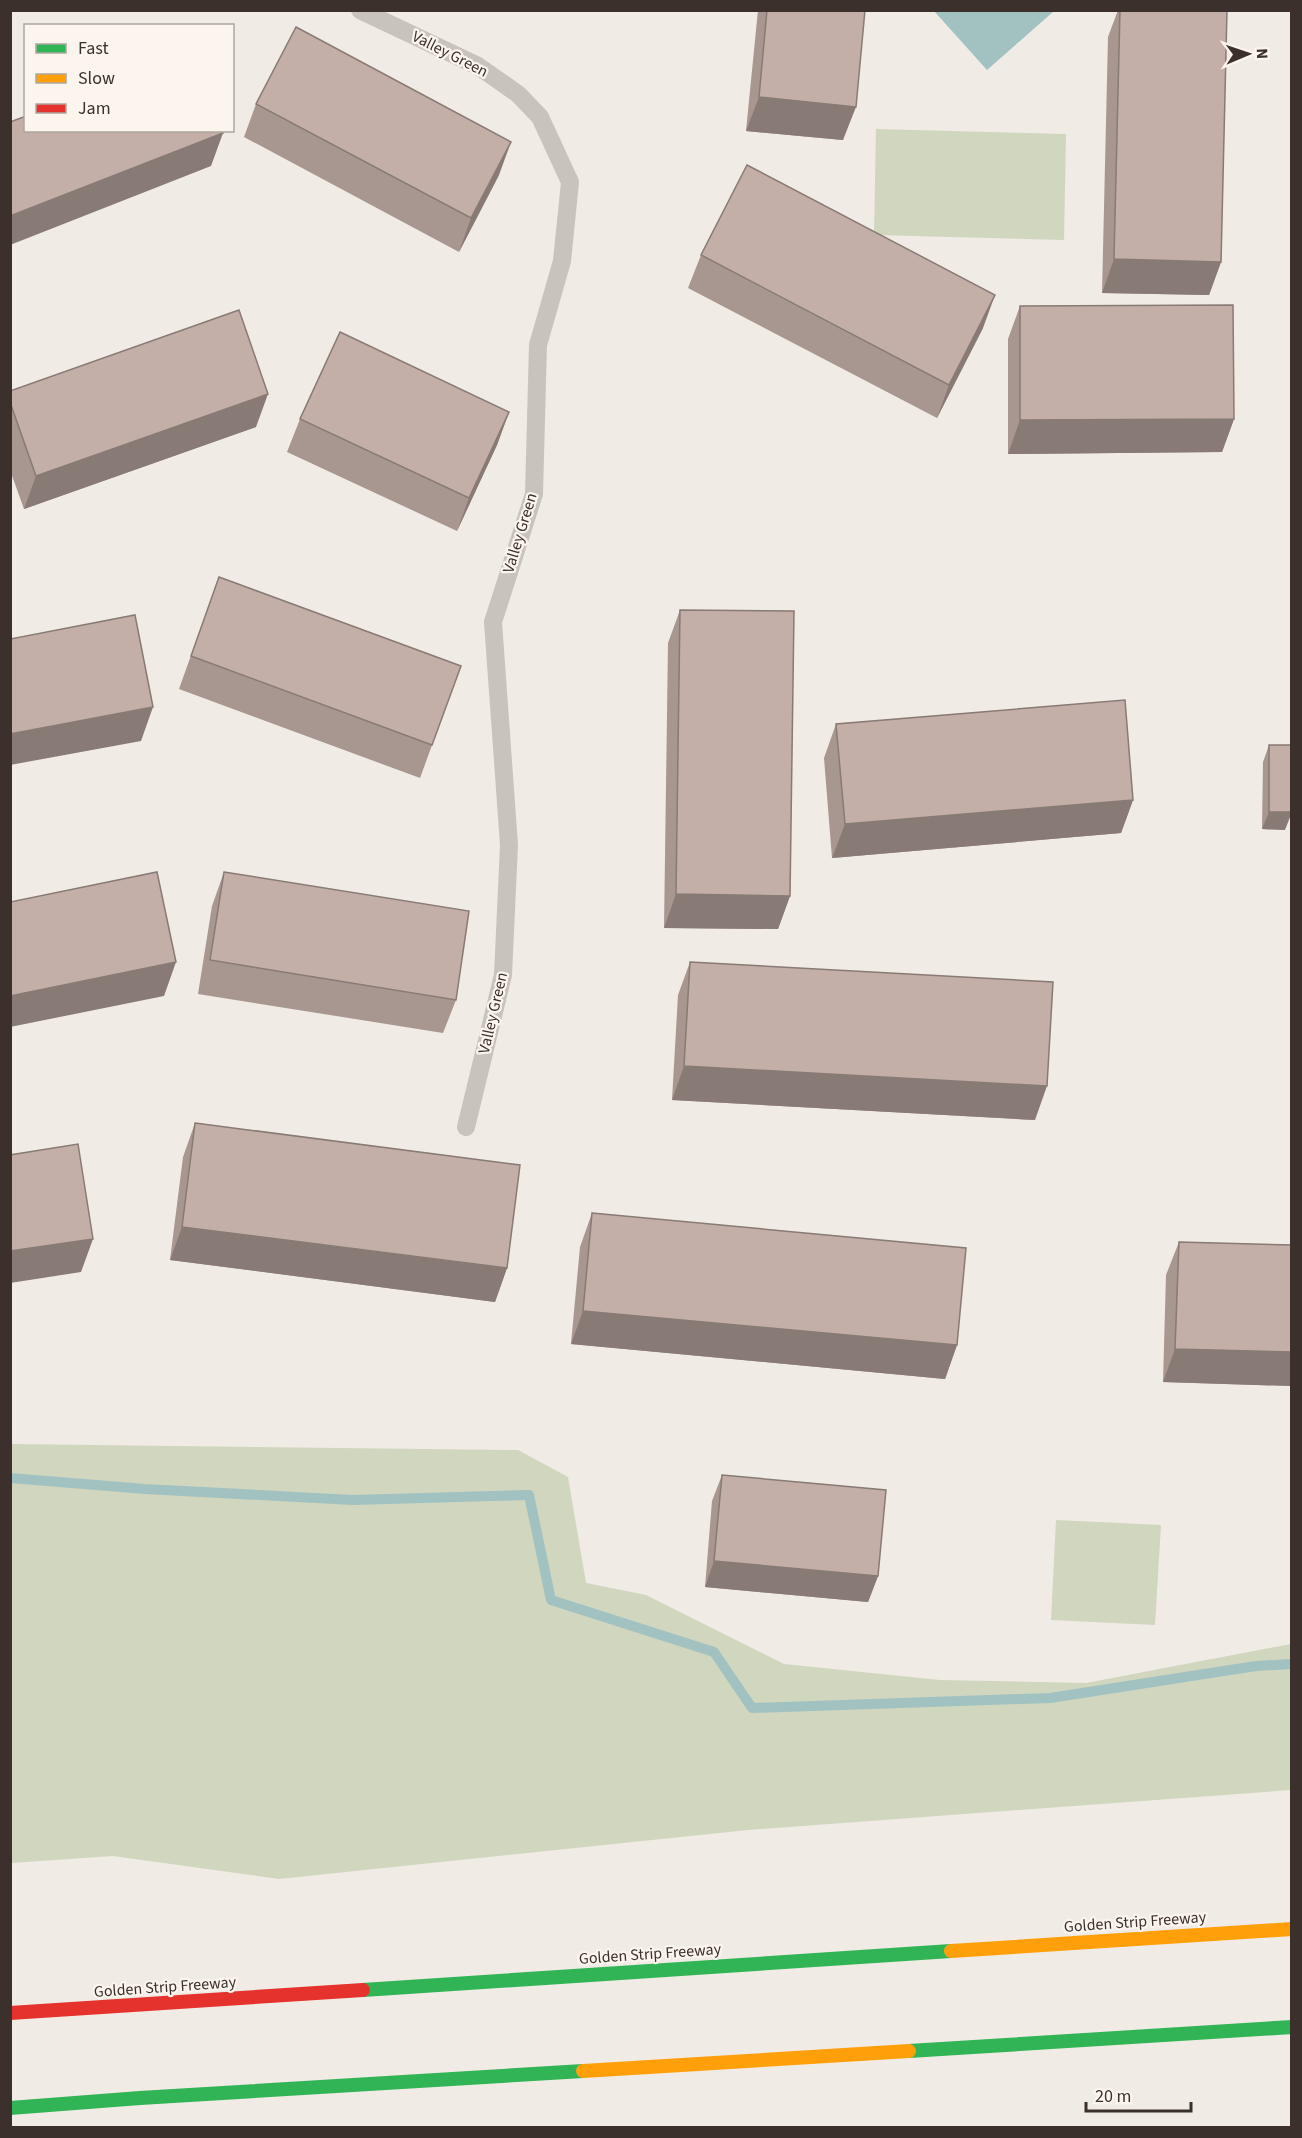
<svg xmlns="http://www.w3.org/2000/svg" width="1302" height="2138" viewBox="0 0 1302 2138" font-family="'Source Sans 3',sans-serif">
<style>
.green{fill:#d1d6bf}
.water{fill:#a1c2c1}
.lines{fill:none;stroke-linecap:round;stroke-linejoin:round}
.stream{stroke:#a1c2c1;stroke-width:10}
.lane{stroke:#c9c3be;stroke-width:18}
.fast{stroke:#30b455;stroke-width:14}
.slow{stroke:#ff9f0a;stroke-width:14}
.jam{stroke:#e5322d;stroke-width:14}
.wall{fill:#a89690}
.shaded-wall{fill:#887a75}
.building{fill:#c3afa7;stroke:#887a75;stroke-width:1.5}
.labels{text-anchor:middle;dominant-baseline:central;stroke-width:4.5;stroke-linejoin:round;paint-order:stroke}
.street-label{font-size:16px;fill:#3b302b;stroke:#fbf5ee}
</style>
<rect width="100%" height="100%" fill="#f0ebe5"/>
<path class="green" d="M876 129 1066 134 1064 240 874 235Z
M11 1444 518 1450 568 1477 586 1583 646 1595 784 1664 940 1680 1086 1683 1291 1644V1790L748 1830 279 1879 113 1856 11 1863Z
M1056 1520 1161 1525 1155 1625 1051 1620Z"/>
<path class="water" d="M934 11H1054L987 70Z"/>
<g class="lines">
<path class="stream" d="M10 1478 145 1489 353 1500 529 1495 551 1600 714 1652 752 1708 1050 1698 1256 1666 1292 1664"/>
<path class="lane" d="M360 10 478 66 518 94 540 117 570 182 562 261 538 345 534 494 493 622 509 845 503 975 466 1127"/>
<path class="fast" d="M363 1990 951 1951
M909 2051 1292 2027
M10 2108 140 2098 583 2071"/>
<path class="slow" d="M951 1951 1292 1929
M583 2071 909 2051"/>
<path class="jam" d="M10 2013 363 1990"/>
</g>
<path class="wall" d="M758 10H865L843 140 746 131Z
M1118 10H1227L1221 262 1209 295 1102 293 1108 37Z
M256 104 499 175 459 252 244 137Z
M701 255 983 328 937 418 688 288Z
M1020 306 1234 419 1222 452 1008 454V339Z
M10 391 256 427 24 509 10 470Z
M509 412 497 445 457 531 287 452 300 419Z
M219 577 461 666 420 778 179 689Z
M680 610 790 896 778 929 664 928 668 643Z
M836 724 1133 800 1121 833 832 858 824 758Z
M1269 745 1285 830 1262 829 1263 762Z
M224 872 456 1000 443 1033 198 994 212 906Z
M690 962 1035 1120 672 1100 678 995Z
M195 1123 507 1268 495 1302 170 1260 183 1157Z
M592 1213 957 1345 945 1379 571 1344 580 1247Z
M1179 1242 1292 1245V1386L1163 1382 1166 1275Z
M722 1475 878 1576 868 1602 705 1587 712 1501Z"/>
<path class="shaded-wall" d="M759 97 856 107 843 140 746 131Z
M223 133 211 166 10 245V216Z
M511 142 499 175 459 252 471 218Z
M1114 259 1221 262 1209 295 1102 293Z
M995 295 983 328 937 418 949 385Z
M268 394 256 427 24 509 36 476Z
M509 412 497 445 457 531 469 498Z
M1234 419 1222 452 1008 454 1020 420Z
M153 707 141 741 10 765V734Z
M1133 800 1121 833 832 858 845 824Z
M1269 812H1292L1285 830 1262 829Z
M676 894 790 896 778 929 664 928Z
M176 962 164 996 10 1027V996Z
M684 1066 1047 1086 1035 1120 672 1100Z
M182 1227 507 1268 495 1302 170 1260Z
M93 1239 81 1272 10 1283V1251Z
M583 1311 957 1345 945 1379 571 1344Z
M1175 1349 1292 1352V1386L1163 1382Z
M714 1561 878 1576 868 1602 705 1587Z"/>
<path class="building" d="M767 10H865L856 107 759 97Z
M1120 10H1227L1221 262 1114 259Z
M296 27 511 142 471 218 256 104Z
M26 116V130H222L223 133 10 216V122Z
M747 165 995 295 949 385 701 255Z
M1233 305 1234 419 1020 420V306Z
M239 310 268 394 36 476 10 402V391Z
M340 332 509 412 469 498 300 419Z
M219 577 461 666 432 745 191 656Z
M680 610 794 611 790 896 676 894Z
M135 615 153 707 10 734V639Z
M1125 700 1133 800 845 824 836 724Z
M1269 745H1292V812H1269Z
M157 872 176 962 10 996V902Z
M224 872 469 911 456 1000 210 960Z
M690 962 1053 982 1047 1086 684 1066Z
M195 1123 520 1165 507 1268 182 1227Z
M78 1144 93 1239 10 1251V1155Z
M592 1213 966 1248 957 1345 583 1311Z
M1179 1242 1292 1245V1352L1175 1349Z
M722 1475 886 1490 878 1576 714 1561Z"/>
<g class="labels">
<g class="street-label">
<text transform="translate(450 54) rotate(27)">Valley Green</text>
<text transform="translate(520 533) rotate(-73)">Valley Green</text>
<text transform="translate(493 1013) rotate(-77)">Valley Green</text>
<text transform="translate(1135 1922) rotate(-4)">Golden Strip Freeway</text>
<text transform="translate(650 1954) rotate(-4)">Golden Strip Freeway</text>
<text transform="translate(165 1987) rotate(-4)">Golden Strip Freeway</text>
</g>
</g>
<rect width="1302" height="2138" fill="none" stroke="#3b302b" stroke-width="24"/>
<rect x="24" y="24" width="210" height="108" fill="#fbf5ee" stroke="#aea6a0" stroke-width="1.5"/>
<rect x="36" y="44" width="30" height="9" fill="#30b455" stroke="#aea6a0" stroke-width="1.5"/>
<text x="78" y="54" font-size="18" fill="#3b302b">Fast</text>
<rect x="36" y="74" width="30" height="9" fill="#ff9f0a" stroke="#aea6a0" stroke-width="1.5"/>
<text x="78" y="84" font-size="18" fill="#3b302b">Slow</text>
<rect x="36" y="104" width="30" height="9" fill="#e5322d" stroke="#aea6a0" stroke-width="1.5"/>
<text x="78" y="114" font-size="18" fill="#3b302b">Jam</text>
<g transform="translate(1248 54) rotate(88)" stroke="#fbf5ee" stroke-width="4.5" paint-order="stroke">
<path d="M0-4.5L10 22L0 15L-10 22Z" fill="#3b302b"/>
<text y="-9" font-size="16" font-weight="bold" text-anchor="middle" fill="#3b302b">N</text>
</g>
<path d="M1086 2102v9h105v-9" fill="none" stroke="#3b302b" stroke-width="3"/>
<text x="1095" y="2102" font-size="18" fill="#3b302b" stroke="#fbf5ee" stroke-width="4.5" paint-order="stroke">20 m</text>
</svg>
